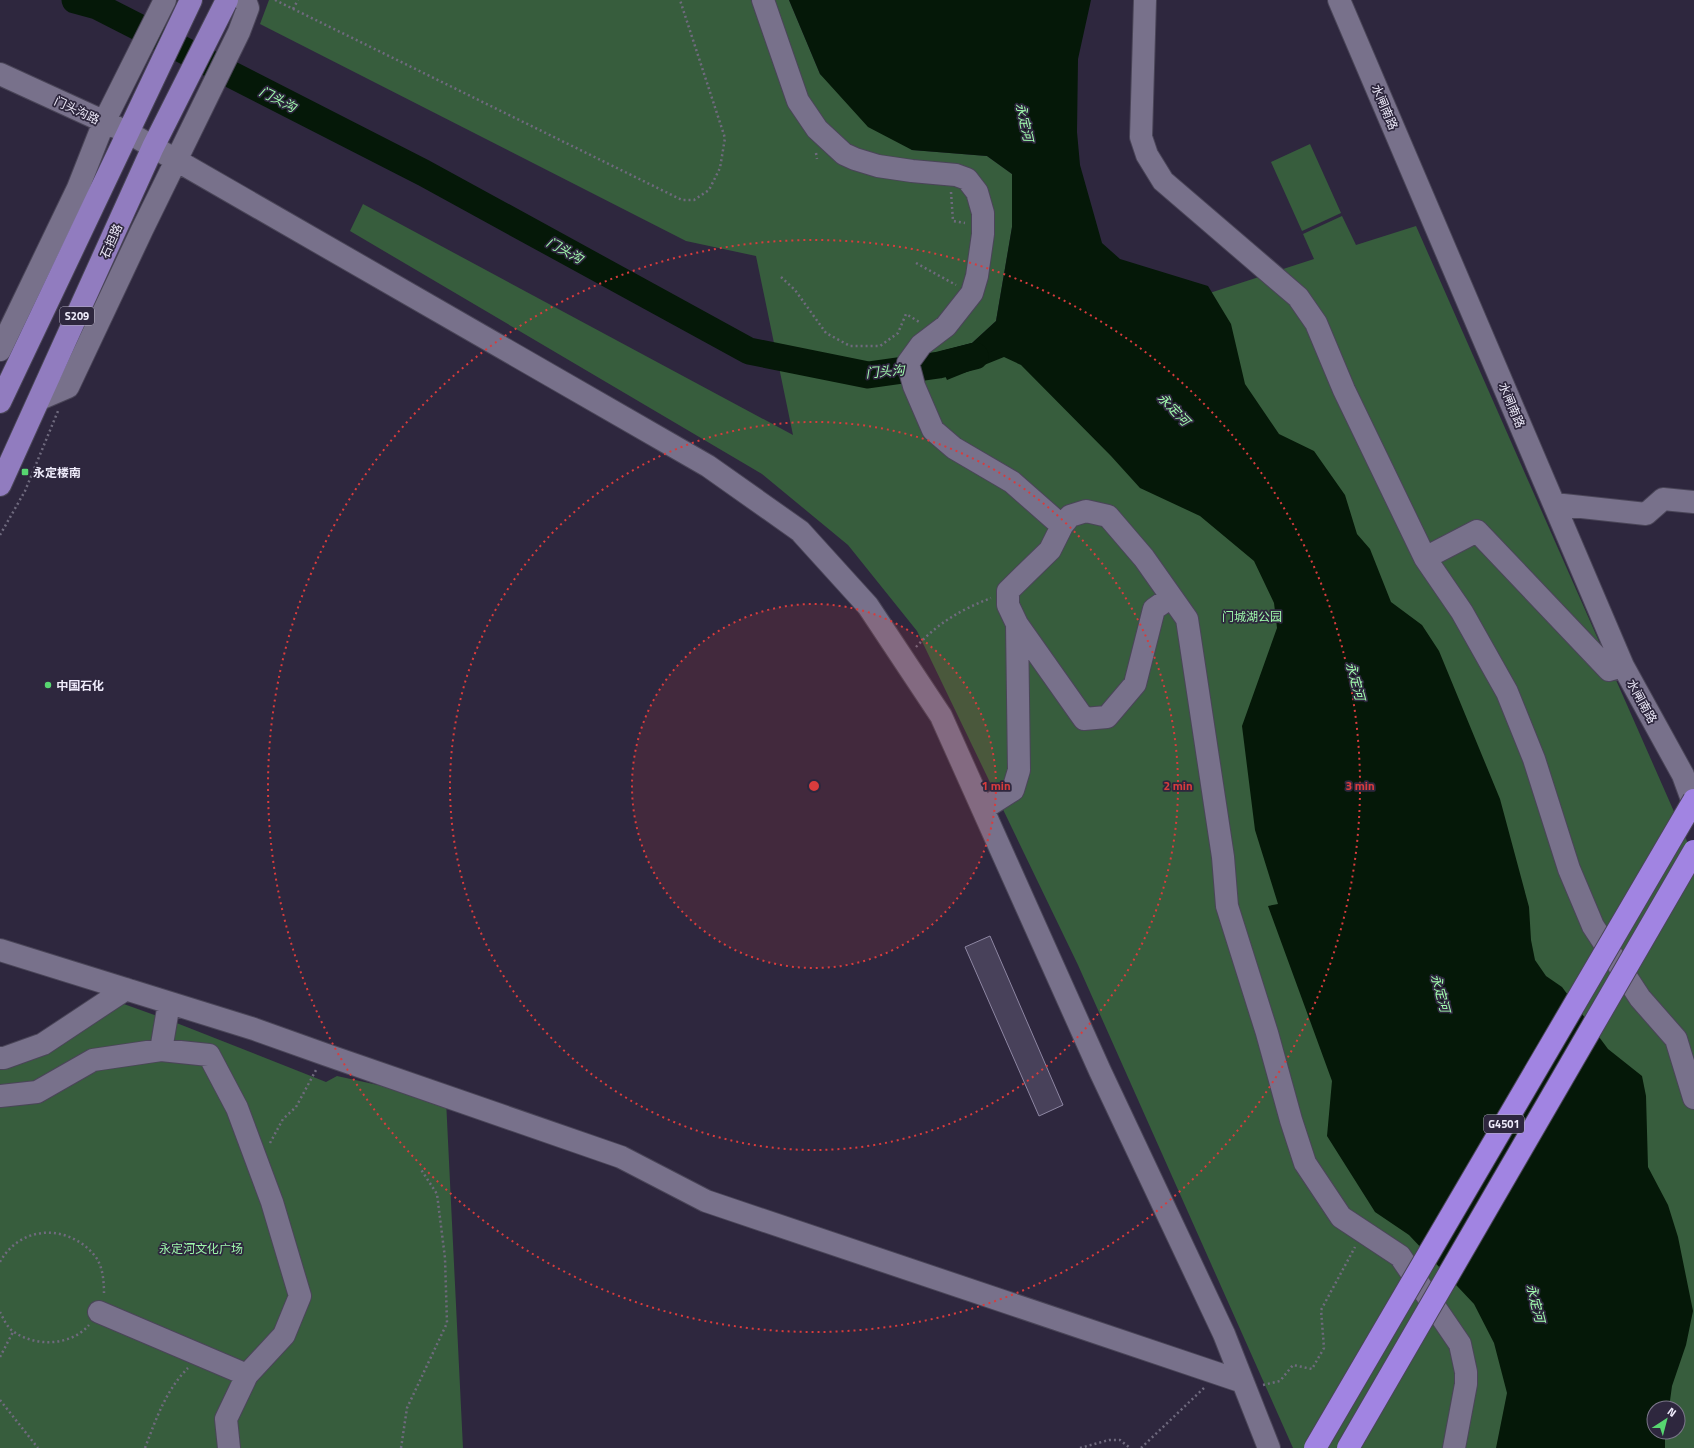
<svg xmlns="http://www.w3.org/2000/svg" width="1694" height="1448" viewBox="0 0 1694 1448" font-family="'Titillium Web','Noto Sans SC',sans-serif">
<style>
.green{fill:#375d3d;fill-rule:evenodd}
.water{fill:#051808}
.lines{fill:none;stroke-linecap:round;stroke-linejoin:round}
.river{stroke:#051808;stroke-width:27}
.building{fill:#48415a;stroke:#8e87a3}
.minor-casing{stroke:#4a4558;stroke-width:24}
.major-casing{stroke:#4a4558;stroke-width:24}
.path{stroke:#6f6a7e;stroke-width:2.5;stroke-dasharray:2 3;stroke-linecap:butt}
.minor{stroke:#78718b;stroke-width:22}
.major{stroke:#917cbf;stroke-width:22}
.highway-bridge-casing{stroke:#4a4558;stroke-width:24;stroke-linecap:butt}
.highway-bridge{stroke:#a184e2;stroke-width:22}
.ring{fill:none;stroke:#d83c3d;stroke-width:2;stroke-dasharray:2 4}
.poi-dot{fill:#57d570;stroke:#2e273e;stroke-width:1.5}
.labels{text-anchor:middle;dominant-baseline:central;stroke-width:3.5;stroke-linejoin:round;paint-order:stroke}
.shield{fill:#2e273e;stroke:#b5b1c2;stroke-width:1}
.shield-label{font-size:11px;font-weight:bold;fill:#efecfb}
.street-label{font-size:12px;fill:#efecfb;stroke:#2e273e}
.poi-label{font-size:12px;font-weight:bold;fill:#efecfb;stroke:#2e273e;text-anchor:start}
.park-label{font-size:12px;fill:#9ef9ab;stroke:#2e273e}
.water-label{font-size:13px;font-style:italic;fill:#a3feaf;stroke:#2e273e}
.centre{fill:#d83c3d;stroke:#2e273e;stroke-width:2}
.ring-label{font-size:12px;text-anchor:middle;font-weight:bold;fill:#d83c3d;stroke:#2e273e;stroke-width:3.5;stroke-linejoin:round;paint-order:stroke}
</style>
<rect width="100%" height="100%" fill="#2e273e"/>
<path class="green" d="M269 0H789L820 74 912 150 987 156 1012 174V227L996 321 972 343 941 351 1034 350 1314 259 1303 234 1342 216 1356 245 1416 226 1694 857V1448H1293L1078 965 917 631 848 545 762 474 350 231 363 204 793 435 756 256 686 241 260 24ZM1654 1408H1678V1432H1654Z
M1310 144 1341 213 1302 231 1271 162Z
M121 1003 174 1022 326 1082 337 1076 446 1100 463 1448H0V1063Z"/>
<path class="water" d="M789 0H1091L1078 59 1077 132 1080 165 1102 243 1120 259 1208 286 1231 324 1245 384 1279 434 1314 451 1345 495 1357 534 1370 549 1391 602 1422 625 1439 651 1500 799 1529 907 1531 940 1535 960 1546 976 1562 987 1608 1049 1642 1076 1646 1096 1648 1167 1668 1205 1678 1237 1693 1311 1686 1345 1672 1386 1669 1408H1654V1432H1665V1448H1496L1507 1393 1494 1343 1474 1304 1409 1235 1375 1212 1327 1136 1332 1081 1268 906 1278 904 1255 830 1242 726 1277 628 1274 603 1254 561 1200 516 1140 488 1111 456 1021 365 1004 357 947 380 940 364 938 352 972 343 996 321 1012 227V174L987 156 912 150 868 127 820 74Z"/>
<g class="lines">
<path class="river" d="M75 0 97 6 424 173 749 351 868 375 939 365 975 356"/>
</g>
<path class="building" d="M990 936 1063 1105 1039 1116 965 947Z"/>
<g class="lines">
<defs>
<path id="minor" d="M763 0 798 101 817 129 844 154 855 159 878 166 912 171 956 175 967 179 977 192 983 213V234L977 276 972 293 946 326 921 345 908 363 914 386 933 430 954 448 1012 482 1062 526
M1145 0 1141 137 1147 155 1163 181 1298 297 1316 323 1344 390 1425 558 1462 612 1507 692 1534 759 1569 869 1593 926 1640 998 1676 1039 1694 1098
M1339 0 1623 666 1683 775 1694 805
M0 74 129 133 708 466 800 531 868 606 941 716 1100 1071 1224 1334 1269 1448
M0 350 78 188 104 122 165 0
M40 399 68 387 142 230 239 32 248 8 245 0
M1554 504 1646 514 1663 499 1694 502
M1425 558 1477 531 1609 670 1623 666
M1017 624 1084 719 1107 717 1135 684 1154 609 1171 597
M983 809 1013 790 1019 770 1017 624 1008 605V591L1050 550 1062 526 1070 516 1086 511 1108 516 1144 558 1187 619 1223 857 1227 906 1267 1033 1291 1120 1305 1163 1341 1217 1400 1256 1460 1344 1466 1372V1384L1454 1448
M0 950 254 1029 324 1054 621 1157 706 1201 1243 1382
M161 1050 169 1003
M0 1058H4L43 1044 126 989
M0 1096 37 1092 93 1060 161 1050 209 1055 237 1108 272 1202 300 1296 284 1335 247 1375 226 1419 229 1448
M99 1312 247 1375"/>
<path id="major" d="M0 402 191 0
M0 485 153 147 227 0"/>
</defs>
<use href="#minor" class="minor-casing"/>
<use href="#major" class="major-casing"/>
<path class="path" d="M275 0 682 200H694L709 190 720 168 725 138 680 0
M293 9 298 0
M816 153 817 159
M951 192 953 221 965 223
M916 263 956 285
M781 277 795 290 826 333 850 346H880L898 333 906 314 921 323
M0 535 25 491 58 411
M916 647C938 623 960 610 991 598
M270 1143 283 1119 296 1107 316 1070
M0 1262C21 1224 69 1224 95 1256 103 1266 104 1282 104 1294
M0 1312C3 1318 8 1329 14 1332 36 1347 71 1346 89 1325
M0 1357 13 1332
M1263 1385 1280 1381 1293 1365 1312 1369 1324 1348 1321 1310 1355 1247
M0 1400 38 1448
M145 1448C156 1419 166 1390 188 1368
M401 1448 407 1408 447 1323 445 1258 437 1194 420 1168
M1080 1448 1109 1440H1120L1130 1448
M1141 1448 1204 1388"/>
<use href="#minor" class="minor"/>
<use href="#major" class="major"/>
<defs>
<path id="highway-bridge" d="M1315 1448 1694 800
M1348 1448 1694 851"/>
</defs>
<use href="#highway-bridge" class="highway-bridge-casing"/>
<use href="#highway-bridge" class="highway-bridge"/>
</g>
<circle cx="814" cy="786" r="182" fill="#d83c3d" fill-opacity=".12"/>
<g class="ring">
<circle cx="814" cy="786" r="182"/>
<circle cx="814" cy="786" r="364"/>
<circle cx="814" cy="786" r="546"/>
</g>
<g class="poi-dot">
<rect x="21" y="468" width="8" height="8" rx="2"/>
<circle cx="48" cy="685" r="4"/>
</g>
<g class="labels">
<g class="shield">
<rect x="60" y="307" width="34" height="18" rx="3"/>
<rect x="1484" y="1115" width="40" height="18" rx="3"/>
</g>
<g class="shield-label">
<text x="77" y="316">S209</text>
<text x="1504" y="1124">G4501</text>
</g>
<g class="street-label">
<text transform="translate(1385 107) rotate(67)">水闸南路</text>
<text transform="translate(77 110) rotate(25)">门头沟路</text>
<text transform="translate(111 241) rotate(-66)">石担路</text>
<text transform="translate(1512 405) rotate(67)">水闸南路</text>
<text transform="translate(1642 701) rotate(61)">水闸南路</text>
</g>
<g class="poi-label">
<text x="33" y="472">永定楼南</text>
<text x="56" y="685">中国石化</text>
</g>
<g class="park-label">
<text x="1252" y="616">门城湖公园</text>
<text x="201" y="1248">永定河文化广场</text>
</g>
<g class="water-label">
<text transform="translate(278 99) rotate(27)">门头沟</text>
<text transform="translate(1025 122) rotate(78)">永定河</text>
<text transform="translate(565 250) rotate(29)">门头沟</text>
<text transform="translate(885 371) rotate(-5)">门头沟</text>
<text transform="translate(1174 409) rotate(46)">永定河</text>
<text transform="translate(1356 681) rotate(75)">永定河</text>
<text transform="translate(1441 993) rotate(75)">永定河</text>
<text transform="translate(1536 1303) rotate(76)">永定河</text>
</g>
</g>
<circle cx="814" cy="786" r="6" class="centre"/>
<g class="ring-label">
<text x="996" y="790">1 min</text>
<text x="1178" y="790">2 min</text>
<text x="1360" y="790">3 min</text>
</g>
<g transform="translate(1666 1420) rotate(36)"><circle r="19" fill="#2e273e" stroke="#7b768a"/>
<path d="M0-3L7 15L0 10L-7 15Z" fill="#57d570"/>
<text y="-6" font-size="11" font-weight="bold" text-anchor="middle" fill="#efecfb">N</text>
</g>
</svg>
